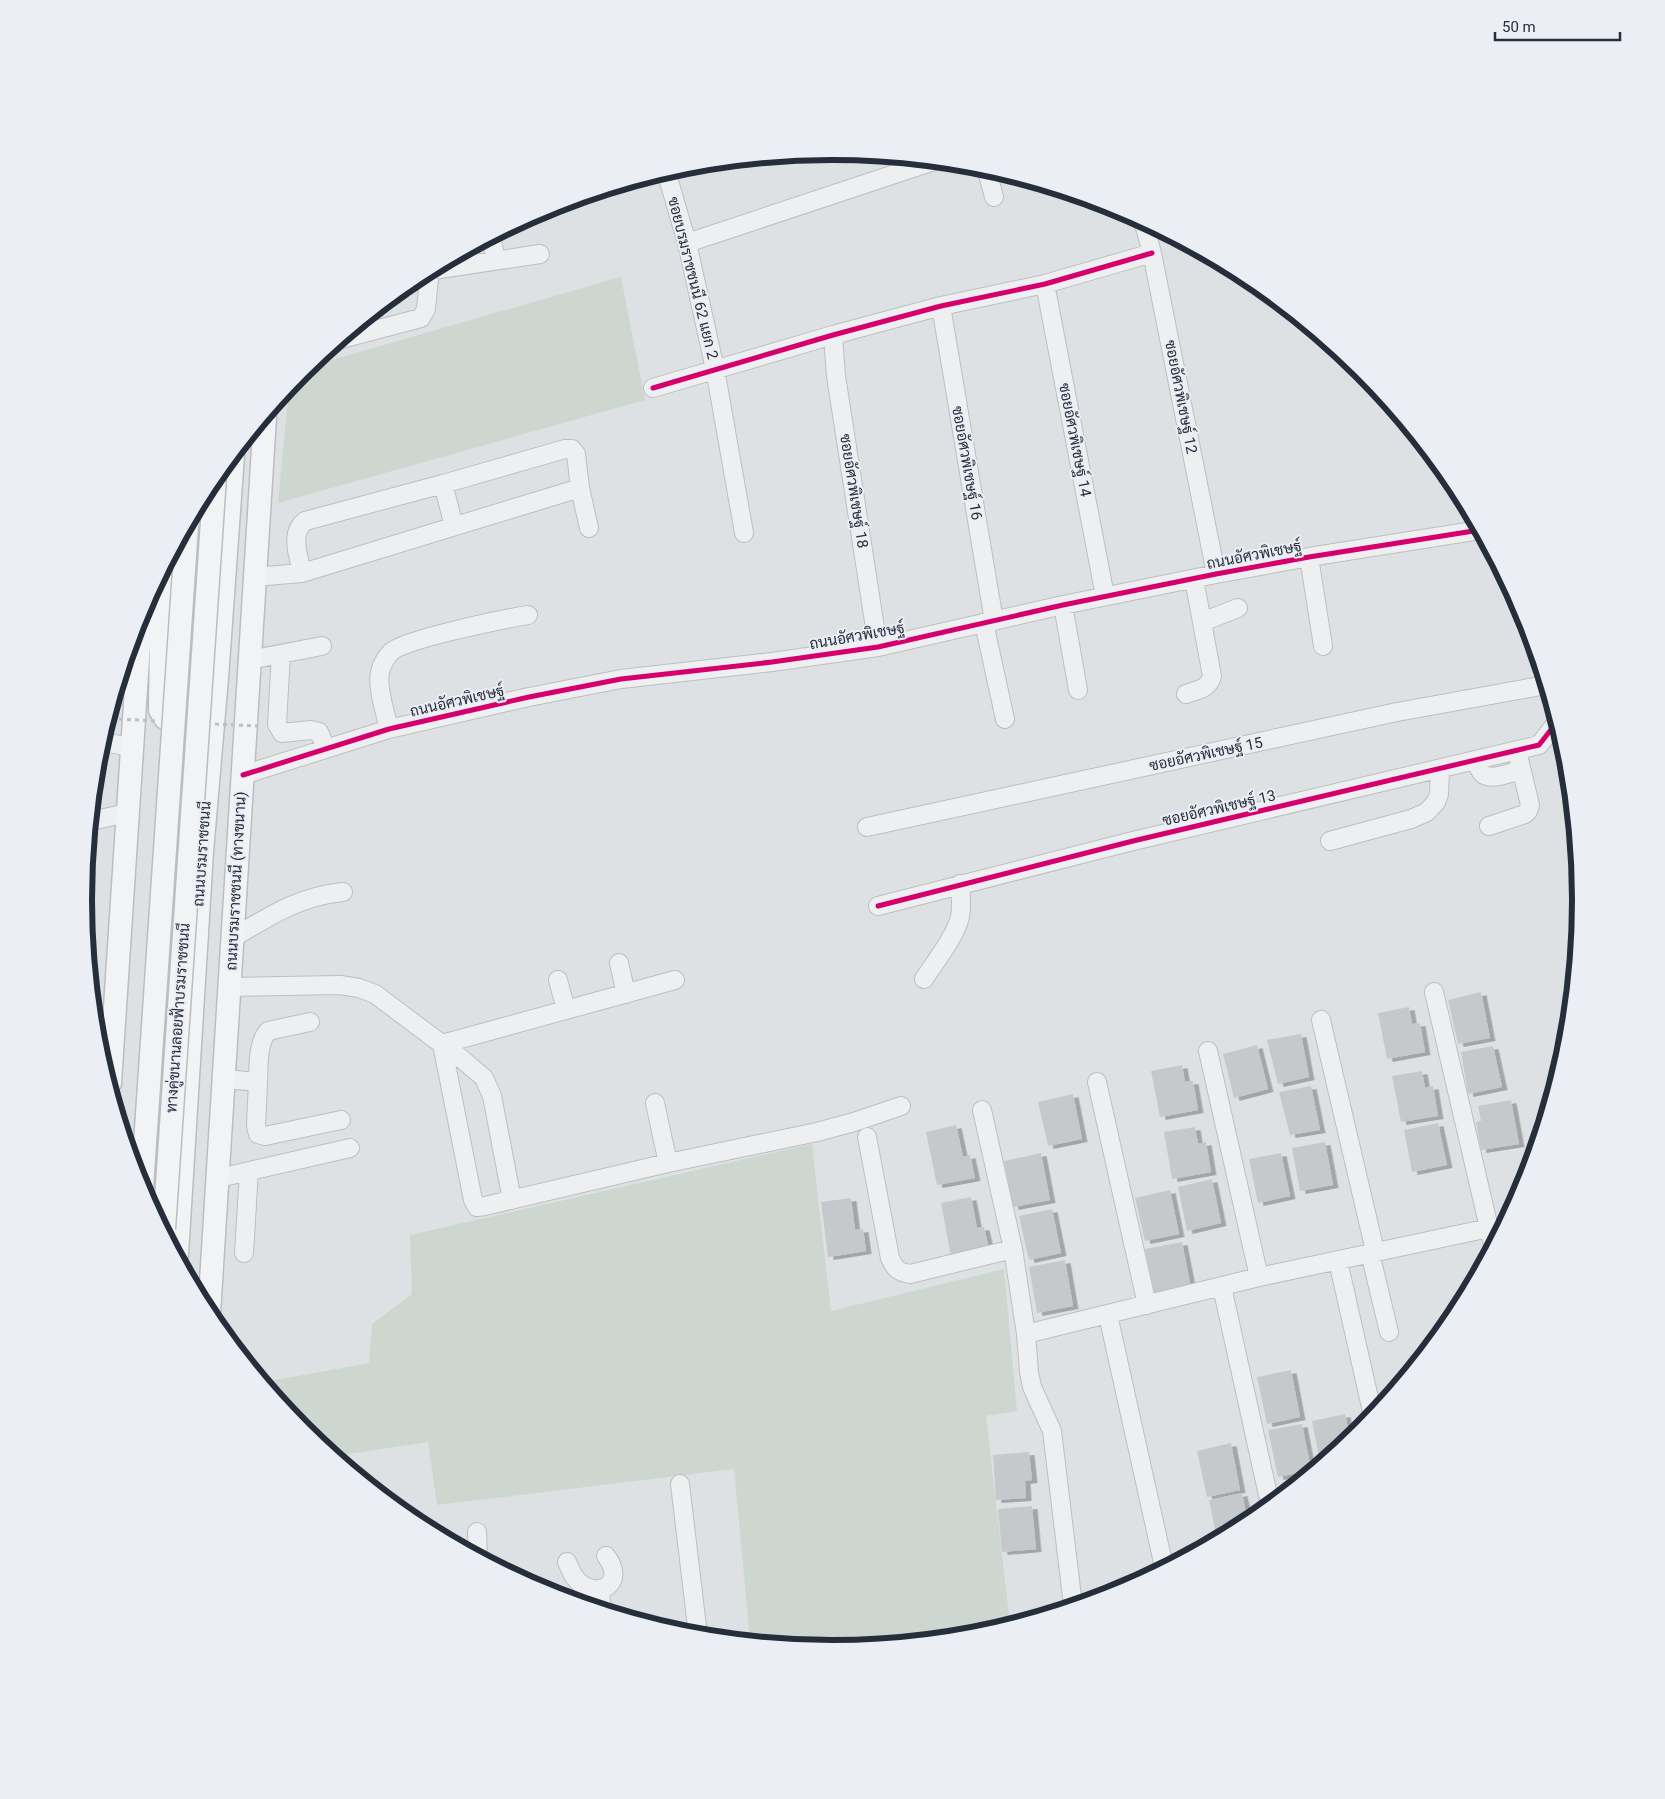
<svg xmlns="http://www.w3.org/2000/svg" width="1665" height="1799" viewBox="0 0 1665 1799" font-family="Roboto,Sarabun,sans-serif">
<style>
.green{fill:#ced7cf}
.building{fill:#c6c9cc;filter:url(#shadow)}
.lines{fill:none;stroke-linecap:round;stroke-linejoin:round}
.minor-casing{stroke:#bcbfc2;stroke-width:20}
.major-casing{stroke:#babdc1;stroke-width:25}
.minor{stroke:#edeff0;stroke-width:18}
.major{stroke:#f2f3f4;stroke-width:22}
.major-bridge-casing{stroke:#babdc1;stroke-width:25;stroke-linecap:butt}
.path-bridge{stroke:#bdbfc3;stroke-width:3;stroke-dasharray:4 4;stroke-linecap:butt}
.major-bridge{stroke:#f2f3f4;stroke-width:22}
.cycleway-casing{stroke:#ebeef4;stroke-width:8}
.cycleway{stroke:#d6006c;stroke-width:5}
.labels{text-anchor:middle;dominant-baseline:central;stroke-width:4;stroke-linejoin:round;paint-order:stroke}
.street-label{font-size:15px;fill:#262e3b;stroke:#ebeef4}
.rim{fill:none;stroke:#262e3b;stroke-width:6}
</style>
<defs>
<filter id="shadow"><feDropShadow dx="5.5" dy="3" stdDeviation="0" flood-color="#0004"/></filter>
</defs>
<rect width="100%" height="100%" fill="#dee1e4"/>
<path class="green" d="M621 277 645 400 278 503 289 388 307 367Z
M812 1144 831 1311 1004 1269 1017 1411 986 1416 1010 1624 978 1634 832 1648 750 1640 734 1469 437 1505 428 1442 336 1456 303 1429 265 1382 369 1363 372 1324 412 1294 410 1235Z"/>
<path class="building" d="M1481 992 1490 1038 1458 1044 1448 1000Z
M1409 1007 1412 1024 1420 1023 1425 1052 1387 1059 1378 1013Z
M1301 1034 1309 1077 1278 1084 1267 1040Z
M1257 1045 1268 1089 1234 1098 1223 1054Z
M1493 1046 1502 1087 1468 1094 1461 1052Z
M1182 1065 1185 1082 1193 1081 1198 1110 1160 1117 1151 1071Z
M1422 1071 1425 1088 1433 1086 1438 1116 1401 1122 1392 1076Z
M1311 1086 1320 1130 1290 1135 1279 1092Z
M1073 1094 1082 1139 1048 1146 1038 1102Z
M1511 1100 1519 1144 1481 1150 1476 1122 1481 1121 1478 1106Z
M1438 1123 1447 1165 1412 1172 1404 1130Z
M956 1125 963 1157 970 1155 975 1178 937 1185 926 1132Z
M1195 1127 1198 1144 1206 1142 1211 1172 1172 1179 1164 1132Z
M1325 1142 1333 1185 1300 1191 1292 1148Z
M1041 1153 1050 1200 1013 1207 1004 1161Z
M1281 1153 1290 1196 1258 1203 1249 1159Z
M1212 1179 1221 1223 1187 1231 1178 1187Z
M1170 1190 1179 1234 1145 1241 1135 1198Z
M971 1197 977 1228 984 1227 989 1249 951 1257 941 1203Z
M851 1198 855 1230 863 1229 866 1251 828 1257 821 1202Z
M1052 1209 1061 1253 1029 1260 1019 1216Z
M1182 1242 1191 1288 1155 1296 1145 1249Z
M1065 1260 1073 1306 1037 1313 1029 1267Z
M1291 1370 1300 1417 1267 1424 1257 1377Z
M1345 1414 1350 1439 1320 1463 1312 1421Z
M1302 1424 1311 1470 1278 1477 1268 1430Z
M1231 1443 1240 1490 1207 1497 1197 1451Z
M1029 1452 1032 1480 1025 1481 1026 1498 996 1500 993 1455Z
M1299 1481 1282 1495 1280 1485Z
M1242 1493 1248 1522 1217 1539 1209 1500Z
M1032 1506 1036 1549 1002 1552 998 1509Z"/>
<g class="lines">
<defs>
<path id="minor" d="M986 167 994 197
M666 171 687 243 715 369 744 533
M1143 220 1152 253 1216 574
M491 237 496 260
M687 243 934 161
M427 271 540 254
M1045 284 1105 596
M941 306 994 621
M833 335 836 376 878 647
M341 339 421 318 426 309 430 269
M653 388 833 335 941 306 1045 284 1152 253
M443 484 565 449H572L576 454 580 488 589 528
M1309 557 1323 646
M302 573C299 556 289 534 305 521L443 484 454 526
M254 577 302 573 580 488
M1063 605 1078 690
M1202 622 1238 608
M984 623 1005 719
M281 654 277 724 282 733 311 730 319 732 326 748
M249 660 322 646
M1186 694C1197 690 1209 689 1212 676L1194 579
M389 729C386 714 375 684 381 669 382 664 387 656 391 652 405 639 504 619 528 615
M102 742 132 747
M1476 761C1478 765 1479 770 1482 773 1490 782 1511 772 1521 770
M243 775 389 729 529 697 621 679 772 662 878 647 1063 605 1216 574 1309 557 1480 530
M91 821 127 813
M1489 826 1525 814 1528 811 1530 805 1517 751
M867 827 1397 712 1546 685
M1330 841 1411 819 1427 812 1436 802 1439 794 1440 769
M878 906 1133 841 1539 745 1557 722
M233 938C269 916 300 896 343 892
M619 963 626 994
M924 979C935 962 955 937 960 917 962 906 961 895 960 884
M558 980 566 1010
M675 980 442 1044 473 1200 477 1207 485 1206 668 1163 817 1132 854 1122 901 1106
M230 987 340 985 359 988 375 994 463 1060 484 1078 492 1096 512 1200
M1434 992 1493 1245
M1321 1020 1375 1251
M97 1036 112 1032
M1208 1051 1259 1277
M224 1079 258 1082C259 1066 257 1044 268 1031L310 1022
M258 1082 256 1126 258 1134 265 1136 341 1120
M1097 1082 1147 1305
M655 1103 668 1163
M982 1110 1013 1249 1026 1334 1029 1372 1032 1387 1052 1431 1073 1605
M867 1137 890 1258C895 1269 898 1272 910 1274L1013 1249
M219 1178 350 1148
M244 1253 249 1171
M1370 1253 1389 1332
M1338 1261 1373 1416
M1222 1287 1270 1504
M1108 1315 1164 1567
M1026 1334 1259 1277 1489 1228
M680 1484 698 1635
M477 1532 478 1555
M567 1562C570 1568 572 1575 576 1579 596 1602 628 1584 606 1556
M599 1589 602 1608"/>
<path id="major" d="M162 573 160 710 165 718
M110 1083 141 613
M177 1254 202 852 217 678 233 455
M209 1314 265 417"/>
</defs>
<use href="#minor" class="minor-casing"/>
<use href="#major" class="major-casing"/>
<use href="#minor" class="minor"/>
<use href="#major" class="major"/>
<defs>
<path id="major-bridge" d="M142 1188 187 526
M164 1229 215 477"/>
</defs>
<use href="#major-bridge" class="major-bridge-casing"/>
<path class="path-bridge" d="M119 719 157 721
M215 724 257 726"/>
<use href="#major-bridge" class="major-bridge"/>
<defs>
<path id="cycleway" d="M653 388 833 335 941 306 1045 284 1152 253
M243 775 389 729 529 697 621 679 772 662 878 647 1063 605 1216 574 1309 557 1480 530
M878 906 1133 841 1539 745 1557 722"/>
</defs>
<use href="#cycleway" class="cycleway-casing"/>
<use href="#cycleway" class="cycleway"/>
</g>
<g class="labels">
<g class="street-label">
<text transform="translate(693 278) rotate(76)">ซอยบรมราชชนนี 62 แยก 2</text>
<text transform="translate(1181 397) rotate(79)">ซอยอัศวพิเชษฐ์ 12</text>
<text transform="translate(1075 440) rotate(79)">ซอยอัศวพิเชษฐ์ 14</text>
<text transform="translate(967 463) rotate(80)">ซอยอัศวพิเชษฐ์ 16</text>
<text transform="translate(854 491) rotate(81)">ซอยอัศวพิเชษฐ์ 18</text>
<text transform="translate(1254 555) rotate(-11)">ถนนอัศวพิเชษฐ์</text>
<text transform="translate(857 636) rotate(-10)">ถนนอัศวพิเชษฐ์</text>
<text transform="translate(457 701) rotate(-13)">ถนนอัศวพิเชษฐ์</text>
<text transform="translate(1206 754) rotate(-12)">ซอยอัศวพิเชษฐ์ 15</text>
<text transform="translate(1219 808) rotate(-13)">ซอยอัศวพิเชษฐ์ 13</text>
<text transform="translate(202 854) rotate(-86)">ถนนบรมราชชนนี</text>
<text transform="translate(236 881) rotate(-87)">ถนนบรมราชชนนี (ทางขนาน)</text>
<text transform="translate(178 1018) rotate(-86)">ทางคู่ขนานลอยฟ้าบรมราชชนนี</text>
</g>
</g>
<path d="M0 0H1665V1799H0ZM92 900a740 740 0 1 1 1480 0a740 740 0 1 1-1480 0Z" fill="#ebeef4" fill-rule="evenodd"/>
<path class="rim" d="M92 900a740 740 0 1 1 1480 0a740 740 0 1 1-1480 0Z"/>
<path d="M1495 32v8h125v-8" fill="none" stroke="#262e3b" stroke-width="2.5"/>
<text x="1502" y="32" font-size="15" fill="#262e3b" stroke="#ebeef4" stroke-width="4" paint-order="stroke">50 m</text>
</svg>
